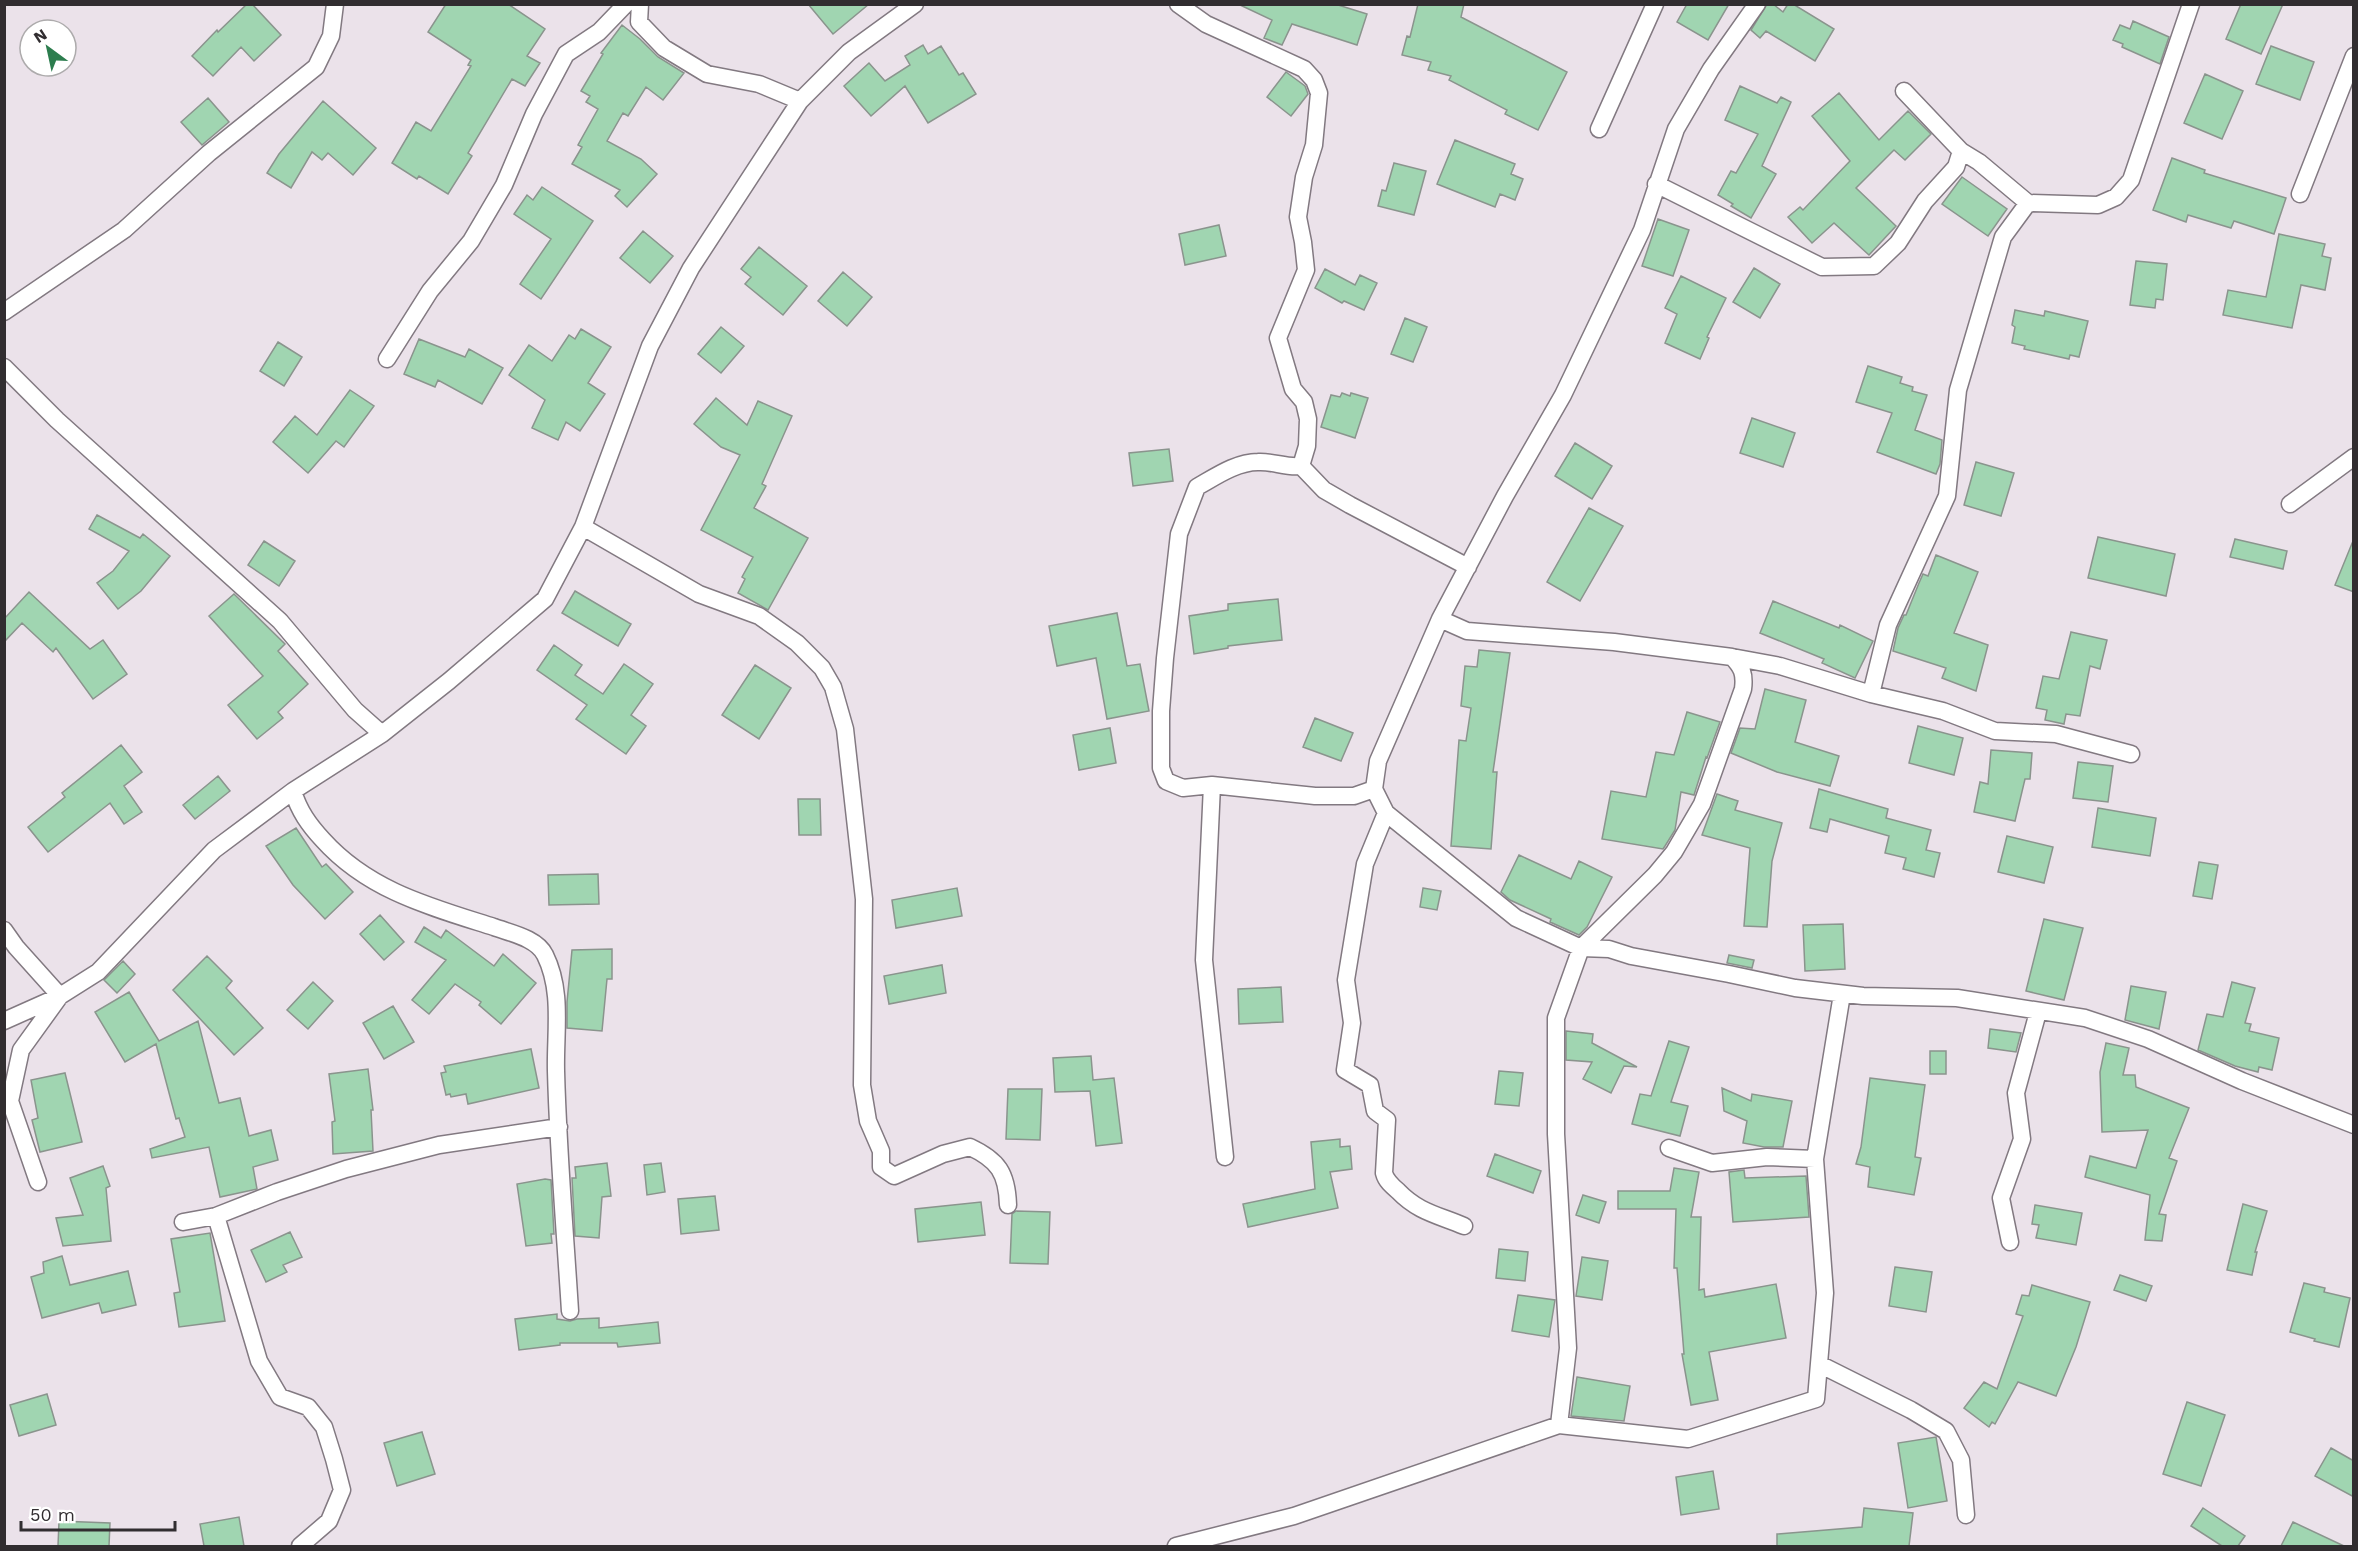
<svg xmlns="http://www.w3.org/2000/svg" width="2358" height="1551" viewBox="0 0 2358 1551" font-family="'Work Sans',sans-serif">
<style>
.building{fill:#a0d5b1;stroke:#8a948d;stroke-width:1.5}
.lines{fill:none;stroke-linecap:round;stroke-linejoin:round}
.minor-casing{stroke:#827981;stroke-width:19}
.minor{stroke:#fff;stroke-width:16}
</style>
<rect width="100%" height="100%" fill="#ebe2ea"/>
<path class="building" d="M247 4H252L281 35 254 61 241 47 213 76 192 56 217 30 218 32Z
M446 4H508L545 29 527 56 540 63 525 86 512 79 468 153 472 156 448 194 419 176 417 179 392 163 416 122 431 131 471 66 468 65 471 60 428 32Z
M808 4H869L833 34Z
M1238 4H1335L1367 14 1357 45 1292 24 1282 45 1264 38 1272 20Z
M1418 4H1464L1461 17 1567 72 1538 130 1505 114 1507 110 1449 80 1451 76 1428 70 1431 62 1402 55 1407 36 1410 37Z
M1687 4H1729L1708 40 1677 22Z
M1767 4H1773L1783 12 1788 4H1793L1834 29 1815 61 1766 31 1760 38 1751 30Z
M2241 4H2283L2261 54 2226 39Z
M2133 21 2169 37 2160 64 2122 47 2123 44 2113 40 2120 25 2130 29Z
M622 25 640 39 658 57 684 73 663 100 646 87 628 116 623 113 607 141 641 159 657 174 627 207 615 196 620 190 572 164 582 147 578 145 598 109 586 102 590 96 581 91 603 54 601 53Z
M923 45 928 54 941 46 959 75 963 73 976 94 928 123 905 86 871 116 844 86 869 63 885 81 910 65 905 56Z
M2271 46 2314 62 2300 100 2256 84Z
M1286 72 1305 86 1308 94 1291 116 1267 97Z
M2205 74 2243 91 2222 139 2184 123Z
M1740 86 1777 103 1781 97 1791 102 1762 166 1776 174 1751 218 1731 206 1733 204 1718 195 1731 171 1736 173 1758 134 1725 120Z
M1839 93 1879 140 1908 111 1931 134 1905 160 1894 150 1856 188 1896 226 1869 255 1834 223 1812 243 1788 217 1800 207 1803 210 1850 161 1812 116Z
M208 98 229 122 202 145 181 122Z
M323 101 376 148 353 175 328 153 322 160 312 152 291 188 267 173 279 154Z
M1455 140 1515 164 1511 174 1523 179 1515 200 1500 194 1495 207 1437 184Z
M2172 158 2205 170 2204 173 2286 198 2274 234 2234 221 2231 228 2188 215 2186 222 2153 210Z
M1394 163 1426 171 1414 215 1378 206 1382 190 1386 191Z
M1962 177 2007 209 1988 236 1942 204Z
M542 187 593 221 541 299 520 284 551 239 514 214 527 195 533 200Z
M1658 219 1689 230 1673 276 1642 266Z
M1219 225 1226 256 1185 265 1179 234Z
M643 231 673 256 650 283 620 258Z
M2279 234 2325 244 2322 256 2331 258 2325 290 2301 285 2292 328 2223 315 2228 290 2266 297Z
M759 247 807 286 783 315 745 284 751 277 741 269Z
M2136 261 2167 264 2163 300 2156 299 2155 308 2130 305Z
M1754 268 1780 284 1760 318 1733 302Z
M1325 269 1355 285 1360 275 1377 283 1364 310 1344 301 1342 303 1315 288Z
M843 272 872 297 847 326 818 301Z
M1681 276 1726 298 1707 337 1709 338 1700 359 1665 343 1677 314 1665 308Z
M2015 310 2044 316 2045 311 2088 321 2079 357 2070 355 2069 359 2024 349 2025 346 2012 343 2015 327 2012 325Z
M1405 318 1427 327 1413 362 1391 354Z
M721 327 744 346 721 373 698 354Z
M581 329 611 347 588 383 605 394 580 431 566 422 558 440 532 428 545 400 509 375 529 345 552 361 569 335 575 339Z
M419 339 465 357 469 349 503 368 482 404 438 380 435 387 404 374Z
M278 342 302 357 284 386 260 371Z
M1868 366 1902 377 1900 383 1913 387 1912 391 1927 395 1915 430 1942 440 1940 464 1936 474 1877 452 1892 413 1856 402Z
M350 390 374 406 344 447 336 441 308 473 273 442 295 416 317 435Z
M1342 393 1350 396 1351 393 1368 398 1355 438 1321 427 1331 395 1340 397Z
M716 398 747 425 758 401 792 416 762 484 766 486 754 508 808 538 768 610 738 593 745 579 742 577 753 557 701 530 740 455 721 447 694 424Z
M1752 418 1795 433 1783 467 1740 453Z
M1575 443 1612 466 1592 499 1555 476Z
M1169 449 1173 481 1133 486 1129 453Z
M1976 462 2014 473 2001 516 1964 505Z
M1589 508 1623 526 1580 601 1547 582Z
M97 515 140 538 143 534 170 556 141 591 118 609 97 583 113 571 129 551 89 529Z
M2098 537 2175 554 2166 596 2088 578Z
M2235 539 2287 551 2283 569 2230 557Z
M264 541 295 561 279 586 248 565Z
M2353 541H2354V592L2335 585Z
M1936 555 1978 572 1954 633 1988 645 1976 691 1942 678 1946 668 1893 651 1898 628 1904 615H1906L1919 583 1923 574 1928 576Z
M575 591 631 624 618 646 562 613Z
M29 592 90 649 103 640 127 674 93 699 56 648 53 652 22 623 4 642V619Z
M234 594 285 644 278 651 308 684 278 712 283 718 257 739 228 705 263 676 209 616Z
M1278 599 1282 640 1228 646V648L1194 654 1189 616 1228 610V604Z
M1773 601 1839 628 1840 625 1873 641 1855 678 1822 663 1824 659 1760 633Z
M1117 613 1127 666 1140 664 1149 711 1107 719 1096 658 1057 666 1049 626Z
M2071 632 2107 640 2100 669 2090 666 2080 716 2066 714 2064 724 2045 720 2047 710 2036 708 2043 676 2059 679Z
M554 645 582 665 575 675 603 694 624 664 653 684 631 715 646 726 626 754 576 719 587 705 537 670Z
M1479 650 1510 653 1493 772H1497L1491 849 1451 846 1459 740 1466 741 1471 708 1461 706 1465 666 1477 667Z
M755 665 791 688 759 739 722 715Z
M1765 689 1806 700 1795 742 1839 756 1830 786 1777 772 1731 753 1740 728 1755 729Z
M1687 712 1720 722 1707 758 1706 757 1694 795 1681 792 1675 830 1665 846 1663 849 1602 839 1611 791 1646 797 1656 752 1674 755Z
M1315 718 1353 733 1341 761 1303 747Z
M1918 726 1963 738 1954 775 1909 763Z
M1110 728 1116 763 1079 770 1073 735Z
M121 745 142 772 124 786 142 812 124 824 110 803 48 852 28 827 65 797 62 793Z
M1991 750 2032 753 2030 779H2025L2015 821 1974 812 1980 782 1988 784Z
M2078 762 2113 766 2108 802 2073 798Z
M218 776 230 791 195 819 183 805Z
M1819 789 1888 809 1886 818 1931 830 1926 850 1940 853 1934 877 1903 869 1906 858 1885 853 1889 836 1830 819 1827 832 1810 828Z
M1717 794 1738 801 1735 810 1782 823 1772 861 1767 927 1744 926 1750 848 1702 835Z
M798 799H820L821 835H799Z
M2098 808 2156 818 2150 856 2092 847Z
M296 828 322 867 326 864 353 892 325 919 293 885 266 846Z
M2007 836 2053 847 2044 883 1998 872Z
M1519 855 1571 879 1579 861 1612 877 1587 927 1579 935 1550 922 1551 919 1510 900 1501 892Z
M2199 862 2218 865 2212 899 2193 896Z
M598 874 599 904 549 905 548 875Z
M957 888 962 916 896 928 892 900Z
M1423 888 1441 891 1437 910 1420 907Z
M380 915 404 942 384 960 360 934Z
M2044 919 2083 928 2064 1000 2026 991Z
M1843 924 1845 969 1805 971 1803 925Z
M424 927 441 938 446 930 494 966 503 954 536 983 501 1024 479 1005 481 1002 455 984 429 1014 412 1000 446 960 415 942Z
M612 949V979H607L602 1031 567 1028V1002L572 950Z
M1729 955 1754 960 1752 968 1727 963Z
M207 956 232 981 226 988 263 1028 234 1055 173 990Z
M123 961 135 974 117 993 104 980Z
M942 965 946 993 889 1004 884 976Z
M313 982 333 1001 308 1029 287 1010Z
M2232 982 2255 988 2245 1023 2251 1024 2249 1031 2279 1038 2272 1070 2259 1067 2258 1072 2235 1066 2198 1050 2207 1014 2223 1017Z
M2131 986 2166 992 2159 1029 2125 1020Z
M1281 987 1283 1022 1239 1024 1238 989Z
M129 992 159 1041 198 1021 219 1103 240 1098 249 1136 271 1130 278 1160 253 1167 257 1189 220 1197 209 1147 152 1158 150 1149 185 1137 179 1118 176 1119 156 1044 125 1062 95 1012Z
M393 1006 414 1042 384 1059 363 1023Z
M1990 1029 2021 1033 2016 1052 1988 1048Z
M1566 1031 1593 1034 1592 1043 1637 1067 1624 1066 1611 1093 1583 1079 1592 1062 1566 1060Z
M1669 1041 1689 1047 1671 1102 1688 1106 1680 1136 1632 1124 1640 1094 1651 1096Z
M2106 1043 2129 1048 2123 1075H2135L2136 1087 2189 1108 2169 1158 2177 1161 2159 1214 2166 1215 2162 1241 2145 1240 2150 1195 2085 1177 2090 1156 2136 1168 2148 1130 2102 1132 2100 1072Z
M531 1049 539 1088 468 1104 466 1094 451 1097 450 1094 446 1095 441 1073 446 1072 444 1066Z
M1930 1051H1946V1074H1930Z
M1091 1056 1093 1080 1114 1078 1122 1143 1096 1146 1090 1091 1055 1092 1053 1058Z
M368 1069 373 1110H371L373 1151 333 1154 332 1122 335 1121 329 1074Z
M1499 1071 1523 1073 1519 1106 1495 1104Z
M65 1073 82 1142 40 1152 32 1120 38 1118 31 1080Z
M1870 1078 1925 1085 1915 1157 1921 1158 1914 1195 1868 1187 1870 1167 1856 1164 1861 1147Z
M1722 1088 1751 1101 1752 1094 1792 1101 1783 1147H1764L1743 1143 1747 1121 1724 1111Z
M1008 1089H1042L1040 1140 1006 1139Z
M1340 1139V1147L1350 1146 1352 1169 1330 1172 1338 1208 1248 1227 1243 1204 1315 1189 1311 1142Z
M1495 1154 1541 1171 1533 1193 1487 1176Z
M607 1163 611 1196 602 1197 599 1238 575 1236 572 1178H576L575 1167Z
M661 1163 665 1192 647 1195 644 1165Z
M103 1166 110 1186 106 1188 111 1241 63 1246 56 1218 83 1215 70 1178Z
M1674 1168 1699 1172 1691 1217H1701L1699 1290 1704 1289 1705 1297 1776 1284 1786 1338 1709 1352 1718 1400 1691 1405 1682 1354H1684L1677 1268H1674L1676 1209H1618V1191H1670Z
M1744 1170 1745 1178 1806 1176 1809 1217 1733 1222 1729 1172Z
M545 1179 551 1180 554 1234H551L552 1243 526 1246 517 1184Z
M1583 1195 1606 1202 1599 1223 1576 1215Z
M715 1196 719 1230 681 1234 678 1199Z
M981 1202 985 1235 918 1242 915 1209Z
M2243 1204 2267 1211 2255 1252H2257L2252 1275 2227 1270Z
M2035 1205 2082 1213 2076 1245 2036 1238 2039 1225 2032 1224Z
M1016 1211 1050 1212 1048 1264 1010 1263 1012 1214Z
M290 1232 302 1257 283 1265 287 1272 266 1282 251 1250Z
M210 1233 225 1321 179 1327 174 1293 180 1292 171 1239Z
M1499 1249 1528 1252 1525 1281 1496 1278Z
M62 1256 70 1285 128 1271 136 1305 102 1313 99 1303 42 1318 31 1277 44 1273 43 1262Z
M1582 1257 1608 1261 1602 1300 1576 1296Z
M1895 1267 1932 1272 1926 1312 1889 1306Z
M2120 1275 2152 1286 2146 1301 2114 1290Z
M2304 1283 2325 1288 2324 1292 2350 1298 2339 1347 2314 1341 2315 1339 2290 1332Z
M2032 1285 2090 1302 2076 1347 2056 1396 2018 1382 1995 1424 1992 1422 1989 1427 1964 1408 1984 1382 1997 1389 2023 1316 2016 1314 2022 1295 2029 1296Z
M1518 1295 1555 1300 1549 1337 1512 1331Z
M557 1314V1319L570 1321 577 1319 599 1318V1328L658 1322 660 1343 618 1347 617 1343H560V1345L519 1350 515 1319Z
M1577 1377 1630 1386 1624 1421 1571 1416Z
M47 1394 56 1425 19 1436 10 1405Z
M2187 1402 2225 1415 2201 1486 2163 1474Z
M422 1432 435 1474 397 1486 384 1443Z
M1936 1437 1947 1501 1908 1508 1898 1443Z
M2331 1448 2354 1461V1497L2315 1476Z
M1713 1471 1719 1509 1681 1515 1676 1477Z
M1864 1508 1913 1513 1909 1546H1777V1534L1862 1527Z
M2203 1508 2245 1536 2238 1546H2222L2191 1526Z
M239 1517 244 1546H204L200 1524Z
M59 1521 110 1523 109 1546H58Z
M2293 1522 2344 1546H2281Z"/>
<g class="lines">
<defs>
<path id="minor" d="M640 4 639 22 664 48 707 74 759 84 800 101
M1178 4 1206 24 1304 69 1314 80 1319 93 1314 145 1304 177 1298 217 1303 242 1306 270 1278 338 1293 389 1304 402 1308 419 1307 446 1301 466
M1757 4 1711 69 1676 129 1642 230 1563 395 1505 496 1440 619 1378 761 1374 789 1386 813 1516 918 1581 948 1609 949 1631 956 1729 974 1795 988 1863 996 1957 998 2085 1018 2148 1039 2242 1081 2354 1125
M1904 91 1961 151 1979 162 2028 203 2098 205 2116 197 2131 180 2191 4
M1599 129 1655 4
M1656 184 1822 267 1874 266 1898 243 1925 201 1956 167 1961 151
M2300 194 2354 56
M4 312 124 230 209 153 316 67 331 36 335 4
M387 359 430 291 471 241 504 185 534 114 566 54 599 32 626 4
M4 367 57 420 280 621 355 710 382 734
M1301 466C1286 468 1273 461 1258 462 1236 462 1215 477 1197 487L1179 534 1165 658 1161 711V768L1166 781 1183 788 1212 785 1315 796H1354L1374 789
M1301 466 1324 490 1350 505 1468 567
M2290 504 2354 457
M583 527 699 594 759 616 797 643 822 668 833 687 845 729 864 899 862 1085 868 1121 881 1151V1167L894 1176 943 1154 970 1147C998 1160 1007 1173 1008 1205
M1440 619 1467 631 1614 642 1732 657 1780 666 1871 694 1943 711 1995 731 2056 734 2131 754
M1871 694 1888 625 1947 496 1958 390 2003 237 2028 203
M1212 785 1204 960 1225 1157
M293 791C299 811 309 825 323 840 369 891 431 907 494 927 510 933 537 938 545 955 563 991 555 1032 556 1071 558 1151 565 1231 570 1311
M1386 813 1365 864 1346 980 1352 1023 1345 1070 1370 1085 1375 1111 1387 1120 1384 1173C1386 1181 1392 1186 1398 1191 1418 1212 1438 1215 1464 1226
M4 930 16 947 60 996 21 1050 10 1101 38 1182
M4 1021 60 996 98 972 214 850 293 791 382 734 449 681 545 599 583 527 650 346 691 268 800 101 849 52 915 4
M1669 1148 1712 1163 1767 1157 1815 1159
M216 1216 259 1361 280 1397 308 1407 324 1427 334 1459 342 1490 329 1521 300 1546
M183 1222 216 1216 277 1192 346 1169 439 1145 559 1127
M2010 1242 2001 1198 2022 1139 2016 1093 2038 1012
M1819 1364 1911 1410 1946 1431 1961 1460 1966 1515
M1559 1425 1568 1348 1556 1134V1018L1581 948 1655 875 1674 852 1702 804 1743 689C1745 674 1742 667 1732 657
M1176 1546 1294 1516 1559 1425 1688 1439 1816 1399 1825 1293 1815 1159 1842 994"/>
</defs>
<use href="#minor" class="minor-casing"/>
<use href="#minor" class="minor"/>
</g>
<rect width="2358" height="1551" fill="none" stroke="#312d30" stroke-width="12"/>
<g transform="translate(48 48) rotate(327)"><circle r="28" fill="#ffffff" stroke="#adabac" stroke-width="1.5"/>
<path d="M0-4.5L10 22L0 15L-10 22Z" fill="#2c7d4e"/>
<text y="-9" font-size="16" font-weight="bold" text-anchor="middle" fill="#312d30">N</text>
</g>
<path d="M21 1521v9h154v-9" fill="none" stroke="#312d30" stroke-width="3"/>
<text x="30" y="1521" font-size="18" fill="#312d30" stroke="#ffffff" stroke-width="4.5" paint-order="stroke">50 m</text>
</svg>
